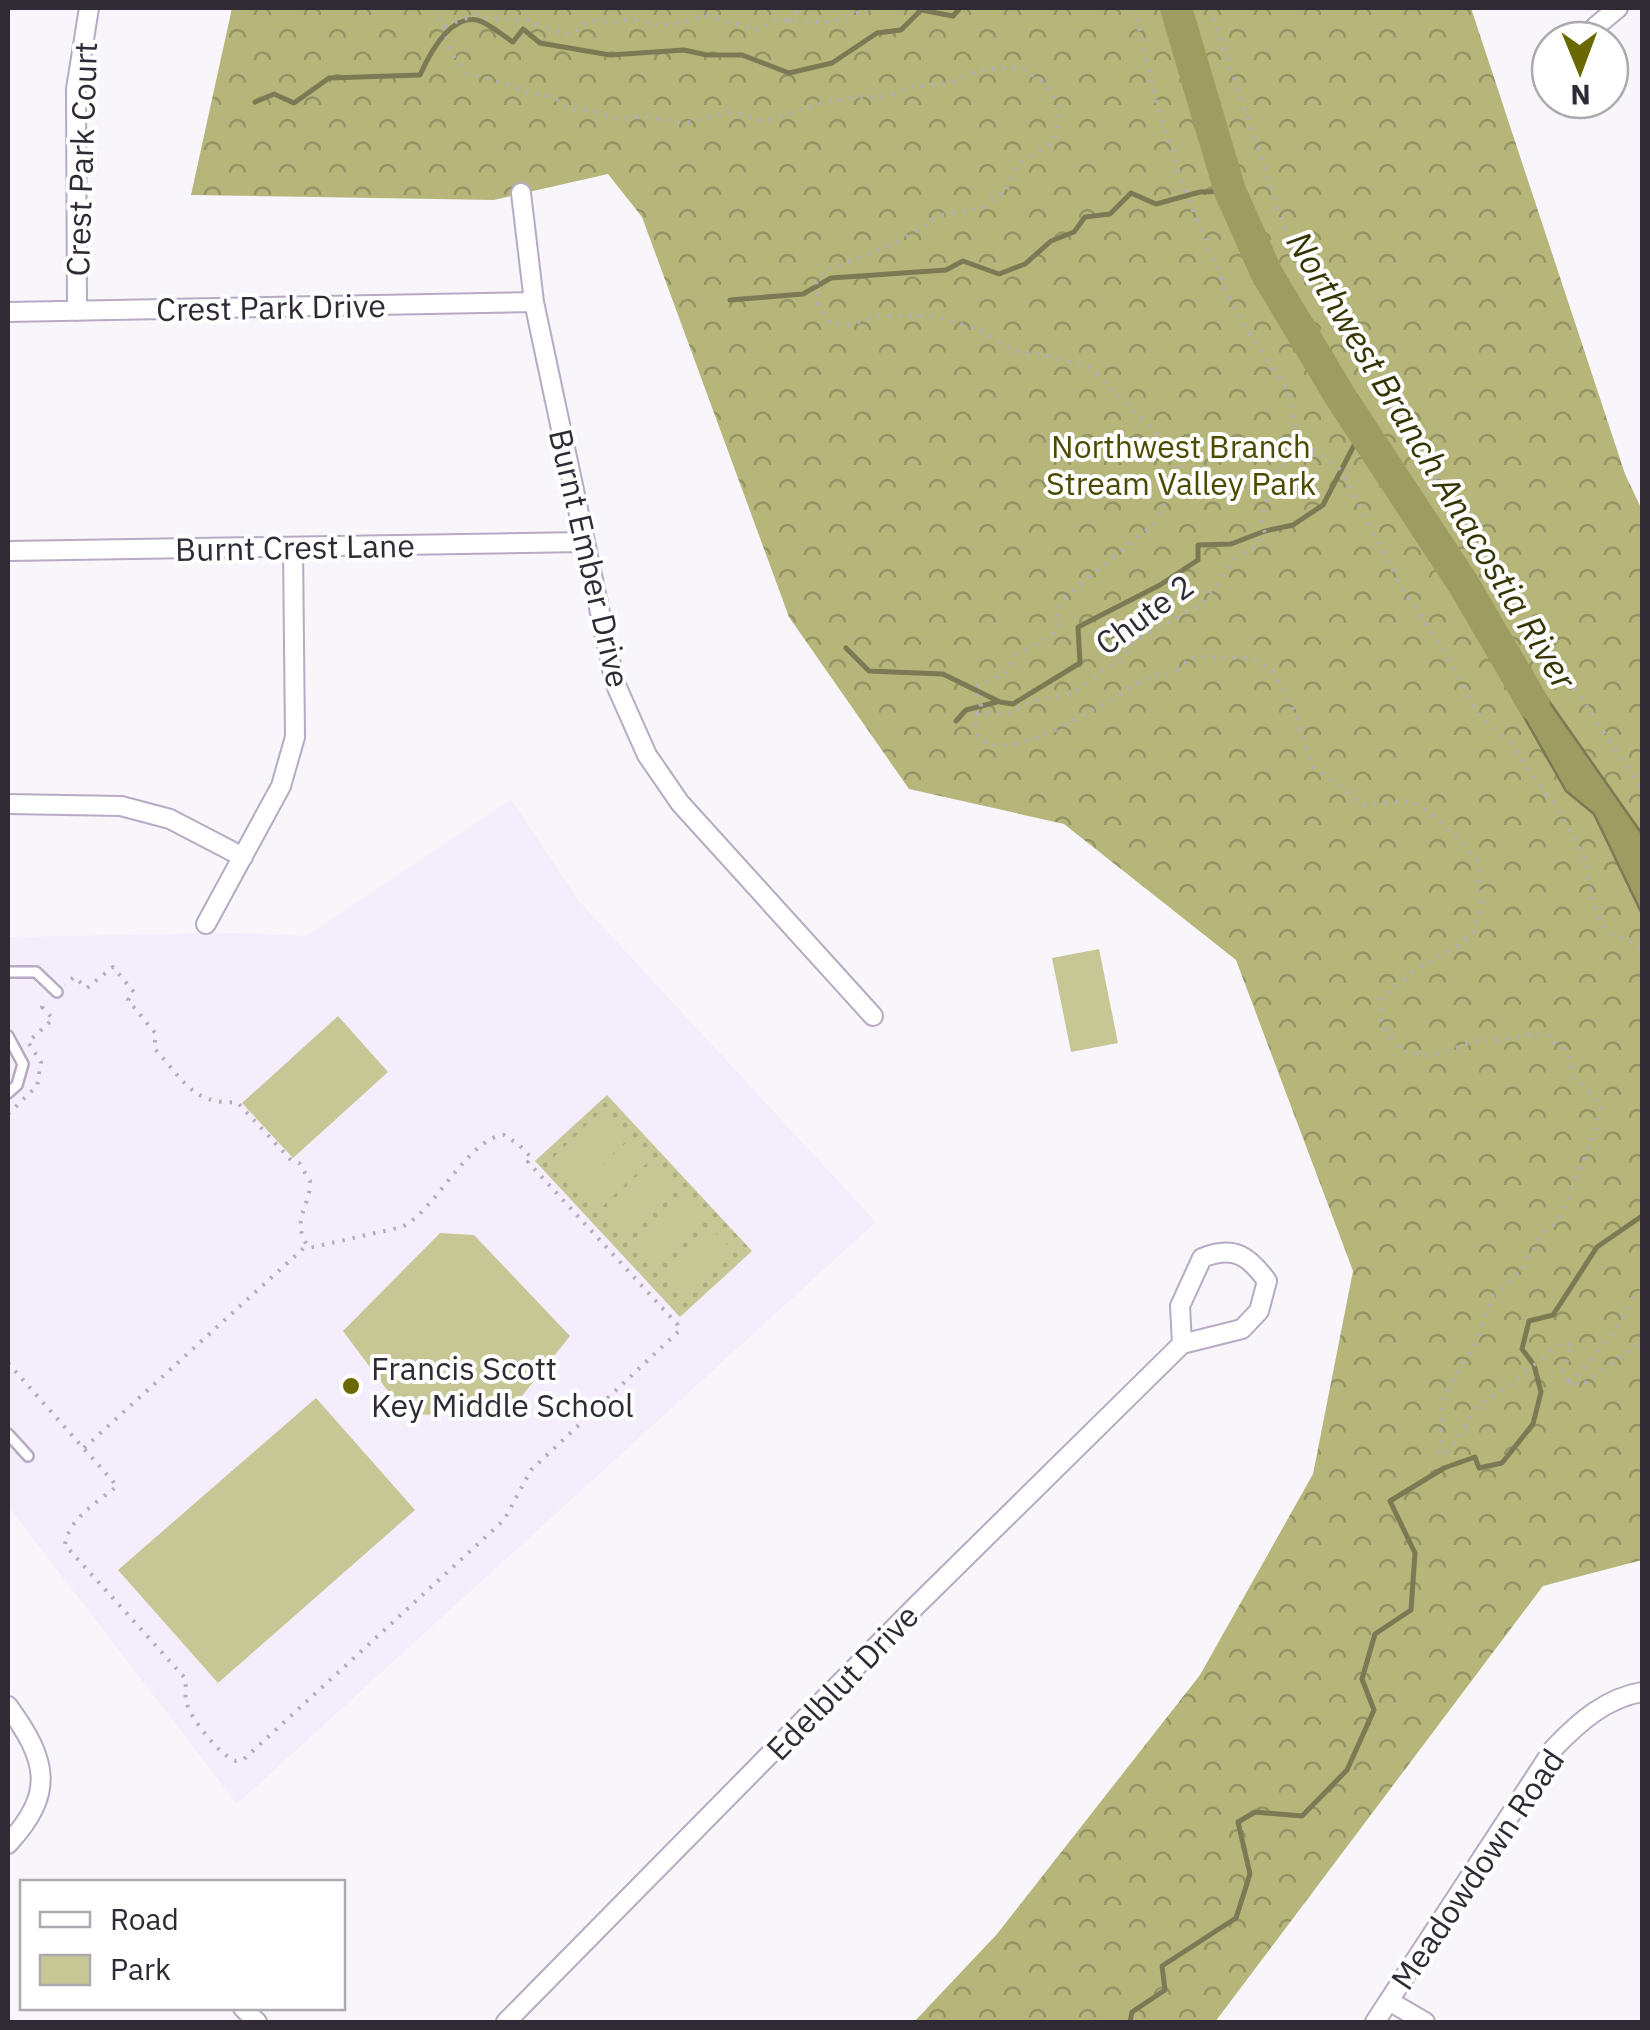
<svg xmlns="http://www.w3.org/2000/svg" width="1650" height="2030" viewBox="0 0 1650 2030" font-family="'IBM Plex Sans',sans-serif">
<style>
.built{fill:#f4edfb}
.green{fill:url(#green-dots)}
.forest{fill:url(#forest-crowns)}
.pitch{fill:#c6c795}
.water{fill:#9d9d62;stroke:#7c7a54;stroke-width:2.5}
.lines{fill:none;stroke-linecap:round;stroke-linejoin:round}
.stream{stroke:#7c7a54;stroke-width:5}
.river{stroke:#9d9d62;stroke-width:32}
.lane-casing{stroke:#b7aac3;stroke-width:14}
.street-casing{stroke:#b7aac3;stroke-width:22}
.path{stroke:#b3afb6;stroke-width:4;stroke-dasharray:2.5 8;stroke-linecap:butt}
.lane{stroke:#fff;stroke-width:9}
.street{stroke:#fff;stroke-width:18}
.poi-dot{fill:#696801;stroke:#fff;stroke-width:4}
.labels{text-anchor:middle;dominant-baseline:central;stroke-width:8;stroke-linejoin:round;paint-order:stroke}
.street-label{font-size:32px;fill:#2f2a34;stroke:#fff}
.park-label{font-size:32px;fill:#4d4b00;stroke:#fff}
.poi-label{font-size:32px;fill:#2f2a34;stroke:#fff;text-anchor:start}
.water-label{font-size:35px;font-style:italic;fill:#363605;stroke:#fff}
</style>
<defs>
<pattern id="green-dots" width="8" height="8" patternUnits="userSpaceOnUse" patternTransform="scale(2.5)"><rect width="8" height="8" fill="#c6c795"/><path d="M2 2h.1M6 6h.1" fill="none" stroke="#aaab81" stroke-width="1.8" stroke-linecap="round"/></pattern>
<pattern id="forest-crowns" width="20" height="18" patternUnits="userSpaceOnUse" patternTransform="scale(2.5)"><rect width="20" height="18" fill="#b6b67b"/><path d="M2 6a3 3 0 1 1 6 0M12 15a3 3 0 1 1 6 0" fill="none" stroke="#949466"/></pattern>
</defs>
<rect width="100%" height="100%" fill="#f9f6fb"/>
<path class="built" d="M511 799 579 901 876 1222 237 1804 8 1506V937L236 933 306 936Z"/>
<path class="green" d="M607 1095 752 1251 680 1317 535 1161Z"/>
<path class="forest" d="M232 8H1471L1625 474 1642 510V1560L1543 1586 1215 2022H914L997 1934 1200 1675 1313 1474 1353 1271 1236 960 1064 824 909 789 789 617 642 217 608 174 494 200 191 195Z"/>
<path class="pitch" d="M1099 949 1118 1043 1071 1052 1052 958Z
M338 1016 388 1072 293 1158 242 1103Z
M601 1111 622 1133 575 1178 554 1157Z
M629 1140 649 1161 602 1207 581 1185Z
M656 1170 676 1191 629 1236 608 1215Z
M682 1198 702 1219 655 1265 634 1244Z
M710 1228 731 1249 683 1295 663 1273Z
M440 1233 474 1235 570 1336 505 1417 405 1414 343 1331Z
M316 1398 415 1510 218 1683 118 1570Z"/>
<path class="water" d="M1486 650 1539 687 1642 834V914L1594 814 1566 791Z"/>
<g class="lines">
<path class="stream" d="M255 102 274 94 294 103 329 78 420 75C429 55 449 15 477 20 489 23 503 36 513 42L523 29 540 43 610 55 684 50 707 55H742L789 73 832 63 877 33 901 30 921 10 953 16 960 8
M730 300 803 294 831 278 946 270 963 261 999 274 1025 264 1051 241 1074 232 1085 217 1110 214 1131 193 1156 204 1200 192 1230 191
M846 648 869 671 943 674 1000 702 1013 704 1080 663 1078 627 1160 585 1198 560V545L1231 544 1265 531 1293 525 1323 505 1362 430
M956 721 966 710 997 702
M1130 2022 1132 2012 1165 1990 1162 1966 1236 1918 1250 1874 1238 1822 1255 1812 1302 1816 1347 1770 1374 1710 1362 1679 1375 1634 1411 1610 1415 1553 1390 1501 1444 1468 1475 1457 1479 1468 1502 1463 1533 1424 1541 1392 1534 1365 1522 1349 1529 1321 1553 1315 1597 1247 1642 1216"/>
<path class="river" d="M1176 8 1230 191 1267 274 1340 396 1464 585 1534 705"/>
<defs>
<path id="lane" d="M8 972H36L57 992
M8 1036 23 1064 17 1085 8 1093
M8 1434 28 1456"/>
<path id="street" d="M1595 27 1618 8
M521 193 534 302 615 683 647 755 680 803 873 1016
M77 311 76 89 89 8
M8 312 534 302
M8 551 583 542
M8 804 121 806 170 819 243 857
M206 924 281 786 295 737 293 548
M8 1706C47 1760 56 1792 8 1844
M1389 2001 1425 2022
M243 2008 257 2022
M506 2022 916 1606 1182 1344 1242 1329 1259 1311 1267 1281C1249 1256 1234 1245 1202 1258L1180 1306 1182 1344
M1375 2022 1554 1748C1579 1722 1606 1698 1642 1692"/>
</defs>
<use href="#lane" class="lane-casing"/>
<use href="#street" class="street-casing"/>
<path class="path" d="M440 8 437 18 444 27 450 51 466 73 505 83 528 93 553 97 573 110H589L614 118 646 117 686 123 731 112 764 121 826 102 856 97H885L907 88 948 83 980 70 1020 67 1045 83 1059 103 1060 112 1054 141 1017 165 1005 194 997 195 984 207 939 216 897 243 827 270 816 280 818 307 831 324 848 325 879 316H931L981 330 1014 351 1037 353 1089 367 1176 452 1180 474 1154 524 1068 595 1057 609 1060 624 1051 636 1016 655 1005 674 980 683 975 691 981 706C977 713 973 727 977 734 1001 775 1116 695 1143 680 1159 671 1179 677 1189 657L1251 658 1273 672 1294 710 1311 765 1364 805 1412 801 1440 821 1478 861 1482 908 1473 931 1457 947 1420 967 1381 997V1023L1400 1050 1432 1056 1478 1040 1496 1041 1534 1034 1553 1036 1555 1043 1567 1051 1574 1077 1587 1088 1601 1109 1594 1136 1558 1221 1541 1236 1523 1269 1492 1297 1475 1344 1444 1395 1439 1453 1451 1450 1478 1405 1511 1384 1561 1343 1573 1345 1563 1371 1569 1383 1582 1385 1642 1341
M1134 8 1156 100 1183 186 1234 310 1288 390 1297 436 1341 470 1404 592 1444 650 1479 715 1507 739 1560 813 1586 861 1592 903 1607 932 1632 942 1642 952
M1210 8 1299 270 1642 790
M788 21 800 8
M445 26 476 15 493 19 527 20 563 34H571L590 20 611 22 633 19 653 25 683 23 704 15 760 30 772 20 832 22 870 8
M976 713H1009L1031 701 1062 696 1079 690 1107 667 1117 664 1133 642 1203 603 1233 560 1256 545 1265 533 1261 521 1274 473 1290 461 1321 453
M8 1114 37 1086 41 1062 28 1042 53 1019 42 1007 48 1002
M8 1363 117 1486C98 1502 68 1519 65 1545L185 1678C187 1687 184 1696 187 1704 191 1719 221 1757 236 1761L244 1759 491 1532 504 1520 531 1470 680 1330 678 1325 528 1162 532 1158 518 1144 504 1135C468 1138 436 1210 402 1227L309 1248C289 1219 311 1208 310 1181L299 1163 291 1160 237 1102C192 1105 183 1079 154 1048L156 1034 128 1000 134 992 113 967 87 988 74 977 65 985
M1569 1383C1590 1365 1624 1321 1634 1295L1642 1292
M84 1448 306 1246"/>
<use href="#lane" class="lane"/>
<use href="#street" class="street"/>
</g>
<circle class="poi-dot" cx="351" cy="1386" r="10"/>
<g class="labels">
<g class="street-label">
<text transform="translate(81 159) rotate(-88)">Crest Park Court</text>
<text transform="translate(271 307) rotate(-1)">Crest Park Drive</text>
<text transform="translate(295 547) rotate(-1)">Burnt Crest Lane</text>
<text transform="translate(590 558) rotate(77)">Burnt Ember Drive</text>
<text transform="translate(1144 614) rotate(-36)">Chute 2</text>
<text transform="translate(842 1682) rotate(-46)">Edelblut Drive</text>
<text transform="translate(1477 1869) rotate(-56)">Meadowdown Road</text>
</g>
<g class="park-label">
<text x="1181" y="446">Northwest Branch<tspan x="1181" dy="37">Stream Valley Park</tspan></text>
</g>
<g class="poi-label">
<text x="371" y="1368">Francis Scott<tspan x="371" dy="37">Key Middle School</tspan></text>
</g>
<g class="water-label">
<text transform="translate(1432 460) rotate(59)">Northwest Branch Anacostia River</text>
</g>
</g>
<rect width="1650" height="2030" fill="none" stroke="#2f2a34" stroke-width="20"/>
<rect x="20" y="1880" width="325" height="130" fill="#ffffff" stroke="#acaaae" stroke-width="2.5"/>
<rect x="40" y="1912" width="50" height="15" fill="#ffffff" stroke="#acaaae" stroke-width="2.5"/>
<text x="110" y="1930" font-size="30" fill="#2f2a34">Road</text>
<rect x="40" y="1955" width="50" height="30" fill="#c6c795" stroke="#acaaae" stroke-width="2.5"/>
<text x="110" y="1980" font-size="30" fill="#2f2a34">Park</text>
<g transform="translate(1580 70) rotate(179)"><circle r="48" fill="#ffffff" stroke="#acaaae" stroke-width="2.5"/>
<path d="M0-8L18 38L0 25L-18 38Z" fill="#696801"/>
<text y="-15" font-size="28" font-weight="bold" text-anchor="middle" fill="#2f2a34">N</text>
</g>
</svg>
